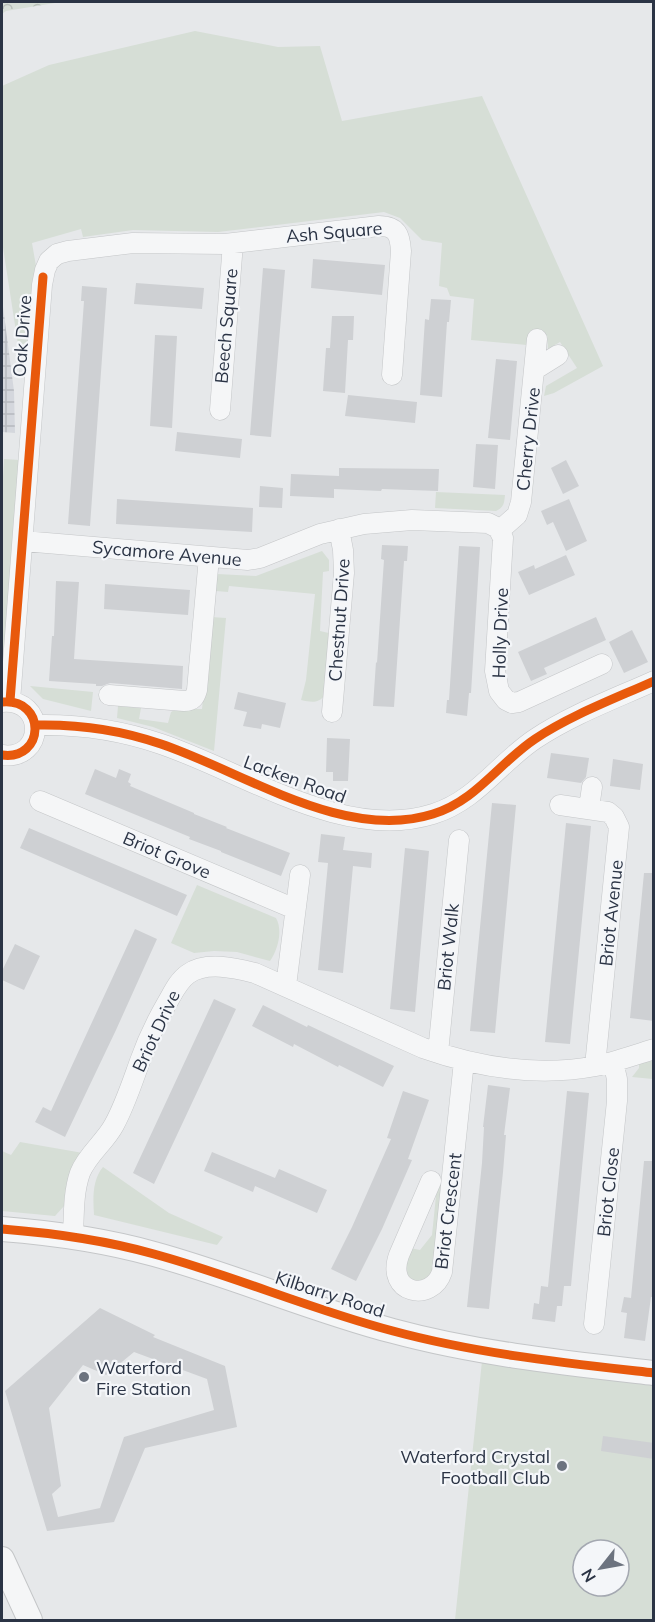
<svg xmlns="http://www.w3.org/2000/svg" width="655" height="1622" viewBox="0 0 655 1622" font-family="Mulish,sans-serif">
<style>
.industrial{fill:url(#industrial-grid)}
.grass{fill:#d6ded6;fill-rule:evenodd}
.park{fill:url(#park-crowns)}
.building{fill:#ced0d3;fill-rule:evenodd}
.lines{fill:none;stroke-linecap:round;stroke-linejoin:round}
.minor-casing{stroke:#c4c6c8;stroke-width:21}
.tertiary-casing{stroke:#c4c6c8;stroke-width:26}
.minor{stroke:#f5f6f7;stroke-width:20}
.tertiary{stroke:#f5f6f7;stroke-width:24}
.cycleway-casing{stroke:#f4f6f9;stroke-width:13}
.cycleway{stroke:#e8590c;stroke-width:9}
.poi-dot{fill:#6c737f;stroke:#f4f6f9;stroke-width:2}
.labels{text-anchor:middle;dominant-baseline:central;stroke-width:4.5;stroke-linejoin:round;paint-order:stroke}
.street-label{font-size:18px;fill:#2b3445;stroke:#f4f6f9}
.poi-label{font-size:18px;fill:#2b3445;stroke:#f4f6f9;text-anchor:start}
</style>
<defs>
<pattern id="industrial-grid" width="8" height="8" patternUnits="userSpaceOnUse" patternTransform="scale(1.5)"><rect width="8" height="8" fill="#d4d7dd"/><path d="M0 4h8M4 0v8" fill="none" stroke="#b6b9bf"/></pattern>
<pattern id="park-crowns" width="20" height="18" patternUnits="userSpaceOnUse" patternTransform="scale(1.5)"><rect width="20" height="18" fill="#d6ded6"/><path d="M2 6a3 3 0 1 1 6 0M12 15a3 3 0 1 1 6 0" fill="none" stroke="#b8bfb9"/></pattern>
</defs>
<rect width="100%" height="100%" fill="#e6e8ea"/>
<path class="industrial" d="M2 299 14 391 15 433 2 432V441Z"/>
<path class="grass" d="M195 31 278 47 320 46 342 121 482 96 603 366 554 393 544 396 546 386 577 368 560 342 548 349 547 335 529 333 527 345 471 340 474 299 450 296 447 288 439 286 442 243 422 240 400 218 384 212 218 232 133 230 83 237 81 229 32 243 36 266 29 352 19 351 2 241V86L49 65Z
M4 459 20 460 6 632 2 660V494Z
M436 492 505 495C504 504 504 507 496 511L435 508Z
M322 551 329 560V571L323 572 320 631 333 634 325 695C318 704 311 702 301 700L306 680 315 594 229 586 228 592 216 591 217 574 256 576Z
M211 617 226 618 214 751 153 727 117 718 118 706 141 708 139 719 168 723 171 712 176 709H202Z
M30 686 93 692 91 711 43 699Z
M197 885 276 918C283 930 278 950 270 961L237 952 214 951 194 953 171 943Z
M653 1059V1079L632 1077 639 1068V1063Z
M20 1142 83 1153 65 1205 55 1216 2 1211V1151L11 1155Z
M103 1167 169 1213 223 1237 217 1245 94 1215C93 1199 92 1180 103 1167Z
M442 1184 433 1275 420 1283 404 1275 410 1248 420 1250 432 1235 437 1186Z
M482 1361 653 1381V1620H455ZM583 1550H619V1586H583Z"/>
<path class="park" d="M2 2H61L6 11 2 14Z"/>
<path class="building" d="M313 259 385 265 382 295 311 288Z
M263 268 285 270 271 437 250 435Z
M136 283 204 288 202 309 134 304Z
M82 286 107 288 90 526 68 524 84 301H81Z
M431 299 451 300 449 322H447L442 397 420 395 425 319 429 320Z
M332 316H354L353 340H348L345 393 323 391 326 348H330Z
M155 335 177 336 172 428 150 426Z
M496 359 517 361 510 440 488 438Z
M348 395 417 402 415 423 345 416Z
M177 432 242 439 240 458 175 451Z
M476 444 498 445 495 489 473 487Z
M566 460 579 486 563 494 551 468Z
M339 468 439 469 438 491 382 489 381 491 334 489V498L290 496 291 474 339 476Z
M260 486 283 488 282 508 259 507Z
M117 499 253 508 252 532 116 524Z
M569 499 587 541 566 551 553 522 547 525 541 511Z
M382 545 408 546 407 561H404L394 707 373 706 376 662 377 663 383 574 384 560 381 559Z
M459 546 480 547 471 693H469L467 716 446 713 447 700H449Z
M566 555 575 575 529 595 518 572 534 565 535 569Z
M56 581 79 582 74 659 183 666 182 689 110 683 102 686H96V684L49 681 52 636H54Z
M105 584 190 590 188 615 104 609Z
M596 617 606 640 544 668 547 674 531 681 518 652Z
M632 630 648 662 624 673 609 642Z
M238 692 286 703 280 728 262 724 261 729 243 726 247 712 234 709Z
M327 738 350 739 348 781H333V772H326Z
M551 753 589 758 586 777 581 783 547 778Z
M613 759 643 764 640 790 610 786Z
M95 769 116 778 119 769 131 774 128 782 131 784 130 786 194 813V814L227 827 226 828 290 853 281 876 221 852V851L189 839 190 837 85 794Z
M492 803 516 805 495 1033 470 1031Z
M566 823 591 826 570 1044 545 1042Z
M29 828 187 895 177 916 20 848Z
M321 834 345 837 343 850 372 853 371 868 353 866 343 973 318 970 328 863 318 862Z
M405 848 429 851 415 1012 390 1009Z
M644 873H654V1021L630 1018Z
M135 929 157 939 116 1030 65 1137 35 1122 43 1107 51 1111Z
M15 944 40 956 24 990 2 980V971Z
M214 999 236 1009 154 1184 133 1173Z
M263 1005 307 1027 308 1025 394 1066 383 1087 339 1065 338 1067 294 1044 293 1047 252 1026Z
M488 1085 510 1088 504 1135H506L503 1172 489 1309 467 1307 482 1163 484 1127H483Z
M403 1091 429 1100 408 1159 412 1160 382 1229 356 1281 331 1269 352 1227 391 1139 387 1138Z
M567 1091 589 1093 571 1286H564L562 1306H557L555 1322 532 1319 534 1303 539 1304 541 1286 548 1287Z
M212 1152 275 1178 279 1169 327 1190 317 1213 255 1186 253 1192 204 1171Z
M644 1161H654V1297H651L645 1341 624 1338 627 1313 621 1312 624 1297 631 1298Z
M100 1308 155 1335 153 1337 225 1366 237 1427 145 1448 114 1522 47 1531 5 1391ZM134 1352 207 1379 214 1410 124 1437 100 1508 58 1517 52 1494 61 1486 49 1408 83 1365 106 1375Z
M603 1436 654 1443V1459L601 1451Z"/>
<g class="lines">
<defs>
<path id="minor" d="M534 370 558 355
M220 410 233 243
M500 530 517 515 521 502 537 339
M23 541 248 560 260 558 320 534 364 524 412 520 488 523 498 528 503 538 495 671 499 691 506 700 512 703 519 702 602 664
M109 695 184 701C193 701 195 697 197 690L209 557
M10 701 42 285 45 270 49 261 57 254 68 251 133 243 225 244 379 226C397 226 400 235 401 251L392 375
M2 702C47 698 45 761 2 755
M332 712 344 573 343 550 339 529
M35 725C78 724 121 730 161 744 244 772 344 842 433 814 476 801 499 763 535 739 571 715 614 699 654 681
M40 801 295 909
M560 805 608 812 614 817 619 827 595 1066
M589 808 592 787
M286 986 300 875
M438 1053 459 840
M431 1181 399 1255C385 1294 432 1303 442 1272L464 1061
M73 1237C74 1216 73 1193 80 1173 87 1155 105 1142 114 1125 125 1105 132 1083 140 1061 147 1041 156 1022 167 1003 173 993 178 981 188 974 206 961 235 968 255 973L423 1048C477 1067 538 1077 596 1066 615 1062 634 1055 654 1049
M594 1324 617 1101V1079L613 1062"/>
<path id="tertiary" d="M2 1229C53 1233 104 1240 154 1254 235 1276 312 1310 393 1331 478 1354 566 1363 654 1373
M2 1559 30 1620"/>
</defs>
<use href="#minor" class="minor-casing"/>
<use href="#tertiary" class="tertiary-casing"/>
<use href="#minor" class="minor"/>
<use href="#tertiary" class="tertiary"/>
<defs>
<path id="cycleway" d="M10 701 43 277
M35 725C78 724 121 730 161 744 244 772 344 842 433 814 476 801 499 763 535 739 571 715 614 699 654 681
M2 755C45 761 47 698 2 702
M2 1229C53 1233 104 1240 154 1254 235 1276 312 1310 393 1331 478 1354 566 1363 654 1373"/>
</defs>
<use href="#cycleway" class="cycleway-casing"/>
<use href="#cycleway" class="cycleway"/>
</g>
<g class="poi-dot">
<circle cx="84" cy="1377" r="6"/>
<circle cx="562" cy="1466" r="6"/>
</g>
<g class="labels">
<g class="street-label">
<text transform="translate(334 232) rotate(-5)">Ash Square</text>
<text transform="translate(226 326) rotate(-85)">Beech Square</text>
<text transform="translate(22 336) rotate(-86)">Oak Drive</text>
<text transform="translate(528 439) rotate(-84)">Cherry Drive</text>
<text transform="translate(167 553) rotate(5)">Sycamore Avenue</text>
<text transform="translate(339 620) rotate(-86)">Chestnut Drive</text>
<text transform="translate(500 633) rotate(-88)">Holly Drive</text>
<text transform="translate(295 779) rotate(20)">Lacken Road</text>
<text transform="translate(167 855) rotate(23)">Briot Grove</text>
<text transform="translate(611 913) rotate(-84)">Briot Avenue</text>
<text transform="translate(448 947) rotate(-84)">Briot Walk</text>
<text transform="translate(156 1031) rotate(-65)">Briot Drive</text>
<text transform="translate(608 1192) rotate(-84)">Briot Close</text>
<text transform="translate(448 1211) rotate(-83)">Briot Crescent</text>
<text transform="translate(330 1294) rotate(18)">Kilbarry Road</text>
</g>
<g class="poi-label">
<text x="96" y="1367">Waterford<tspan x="96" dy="21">Fire Station</tspan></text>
<text x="550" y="1456" text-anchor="end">Waterford Crystal<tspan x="550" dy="21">Football Club</tspan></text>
</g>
</g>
<rect width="655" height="1622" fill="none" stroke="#2b3445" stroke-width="6"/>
<g transform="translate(601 1568) rotate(239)"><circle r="28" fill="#f4f6f9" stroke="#a4a8b1" stroke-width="1.5"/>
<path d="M0-4.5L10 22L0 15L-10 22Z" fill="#6c737f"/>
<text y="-9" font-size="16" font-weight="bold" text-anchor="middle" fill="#2b3445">N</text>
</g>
</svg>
